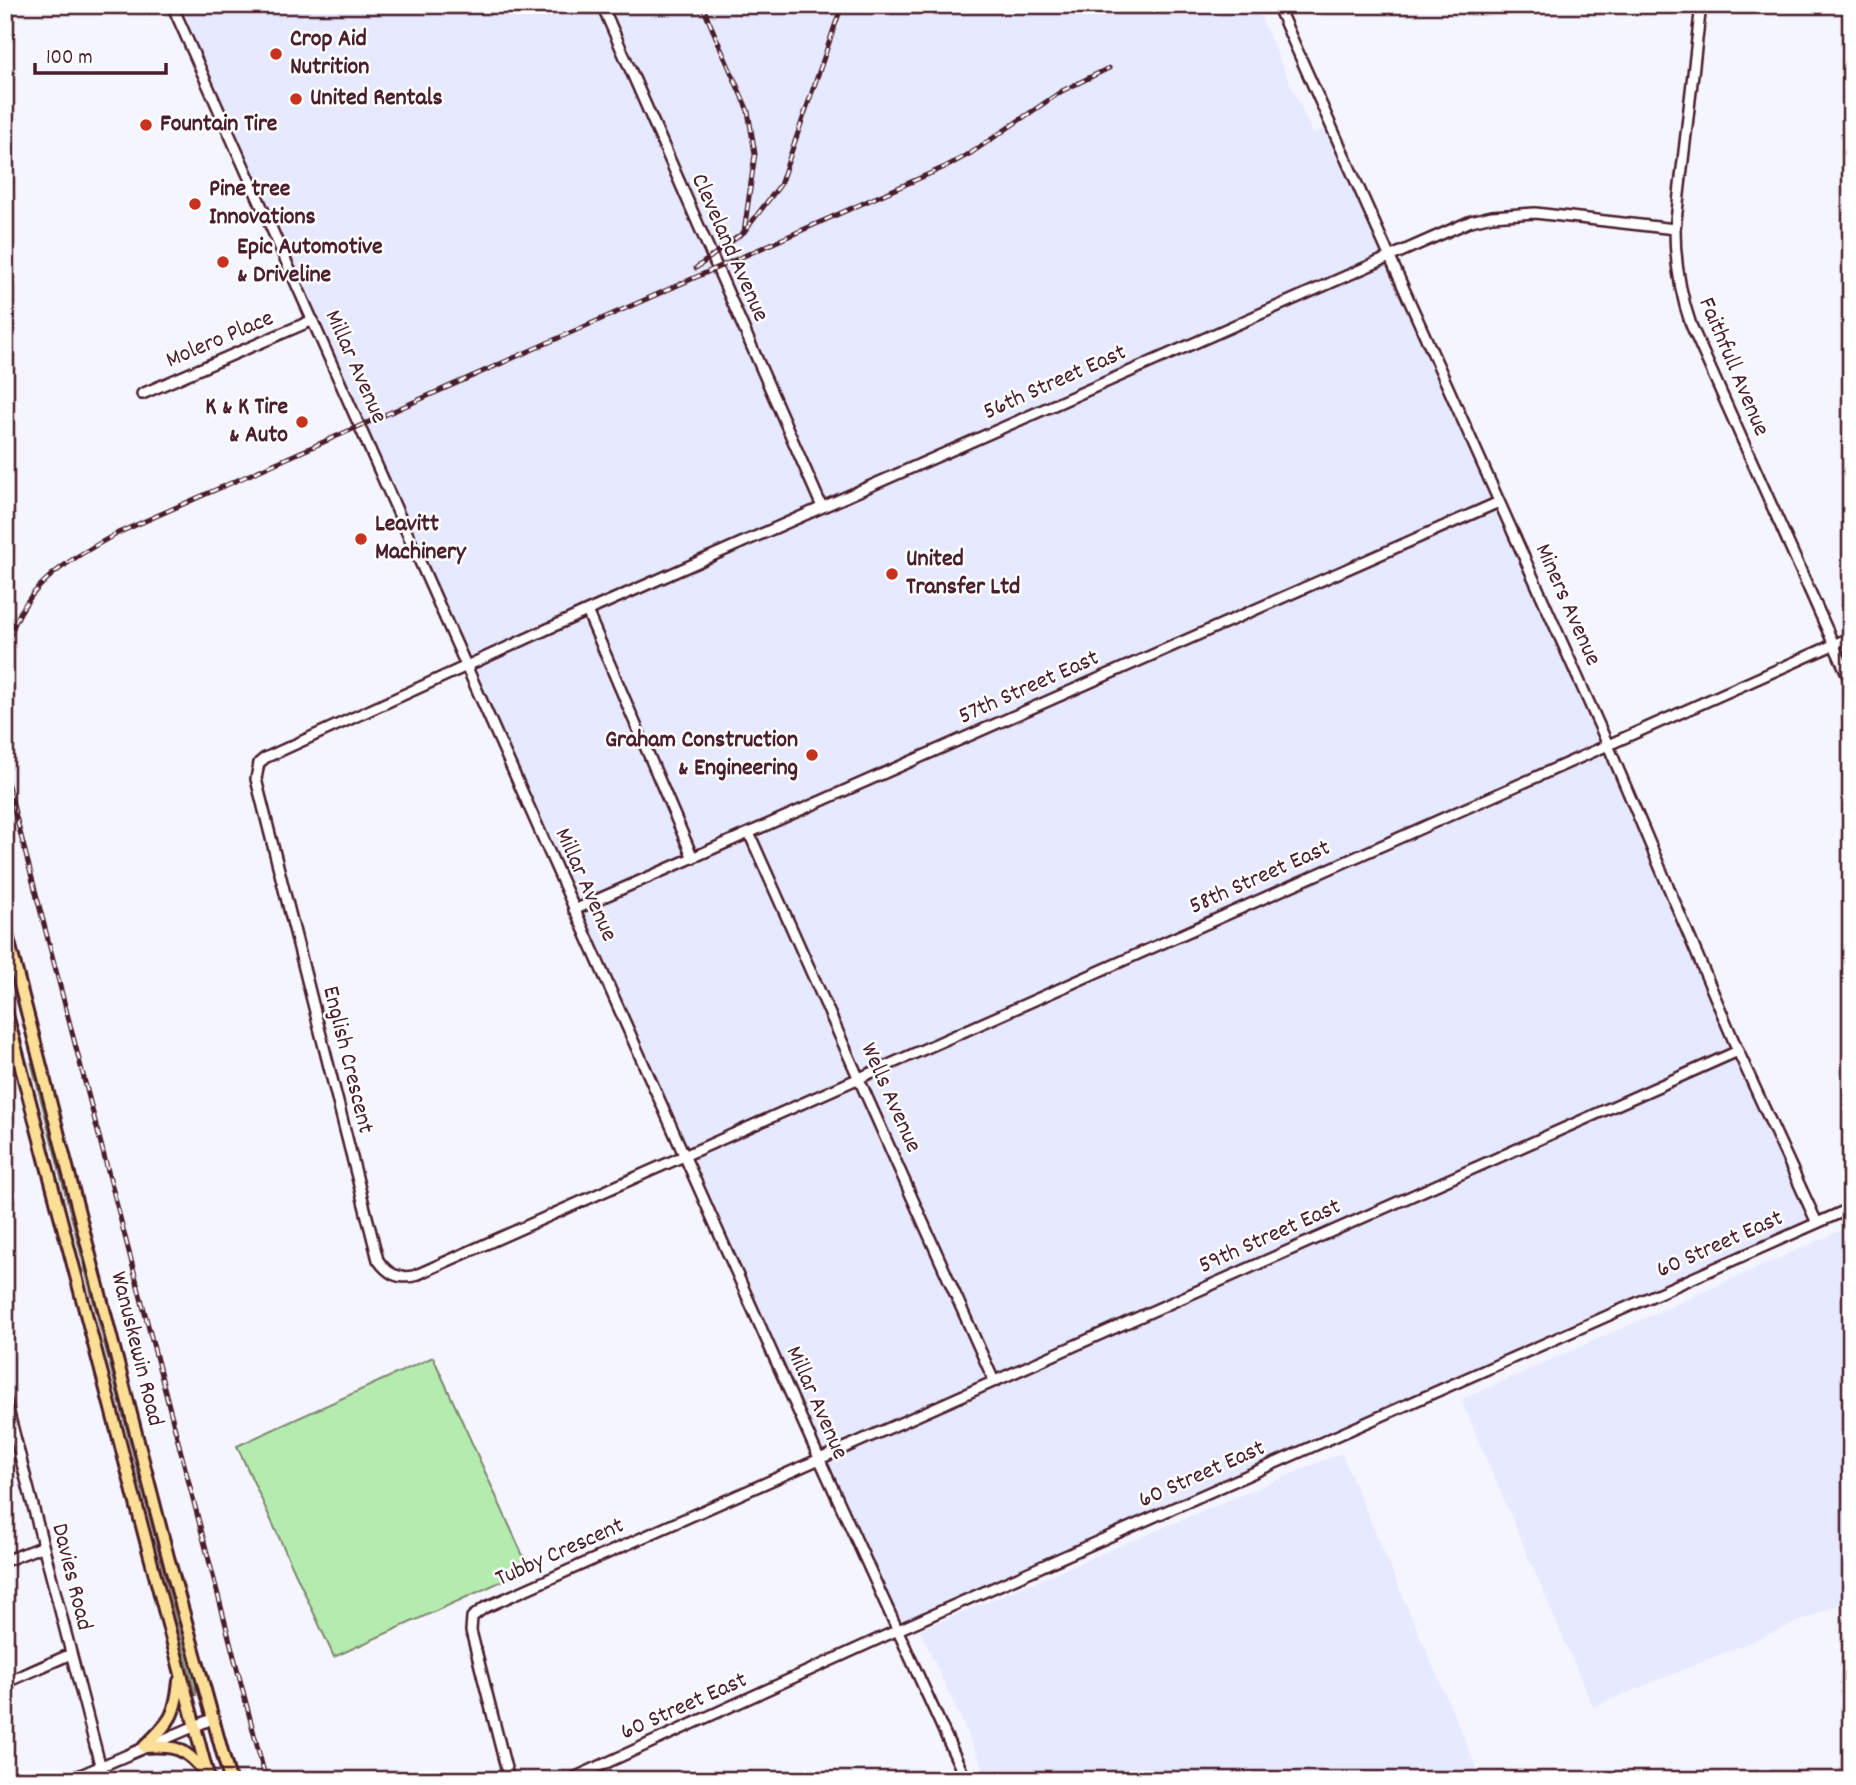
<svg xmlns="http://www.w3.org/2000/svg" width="1856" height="1785" viewBox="0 0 1856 1785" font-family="Dekko,sans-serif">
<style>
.built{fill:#e6e9ff}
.green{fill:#b4ecaf;stroke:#7f866d;stroke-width:2}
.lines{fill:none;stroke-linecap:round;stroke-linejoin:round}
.minor-casing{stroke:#4a1f2b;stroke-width:14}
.major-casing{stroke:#4a1f2b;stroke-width:16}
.minor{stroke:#fff;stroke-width:9}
.major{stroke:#fbdf96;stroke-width:10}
.rail-casing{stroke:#4a1f2b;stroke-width:5}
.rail{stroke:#fff;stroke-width:2.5;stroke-dasharray:8;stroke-linecap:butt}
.poi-dot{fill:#c8321e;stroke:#fff;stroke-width:2.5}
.labels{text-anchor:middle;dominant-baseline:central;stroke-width:5;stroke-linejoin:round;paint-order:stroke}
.poi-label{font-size:24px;font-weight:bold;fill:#4a1f2b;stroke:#fff;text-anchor:start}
.street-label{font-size:24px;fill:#4a1f2b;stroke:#fff}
</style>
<rect width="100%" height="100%" fill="#f4f5ff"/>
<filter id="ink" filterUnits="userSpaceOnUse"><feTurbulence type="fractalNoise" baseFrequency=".0143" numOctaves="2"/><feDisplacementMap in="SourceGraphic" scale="14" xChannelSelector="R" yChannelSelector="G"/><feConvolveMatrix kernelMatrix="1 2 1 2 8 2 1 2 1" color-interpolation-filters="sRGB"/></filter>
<g filter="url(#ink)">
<path class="built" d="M172 5H1255L1313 134 1332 126 1817 1223 898 1630Z
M1851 1226V1600L1593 1707 1461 1400Z
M1341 1453 1482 1780H989L920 1630Z"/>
<path class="green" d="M31 1062 44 1097 196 1684V1696Z
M433 1357 529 1569 334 1657 237 1446Z"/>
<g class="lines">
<defs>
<path id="minor" d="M172 5 819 1458 966 1780
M602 5 822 507
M1277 5 1608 745 1738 1051 1817 1223
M1701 5 1675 229C1675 263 1680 293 1691 325L1851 683
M1675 229 1535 213 1492 216 1471 221 587 611 265 758 259 763 256 779 378 1260C388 1274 397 1279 414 1276L1851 637
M142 394 313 320
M587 611 693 858
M749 833 994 1381
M574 910 1499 502
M5 1398 104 1780
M5 1561 43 1546
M5 1683 71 1654
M69 1780 214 1718
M509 1780 471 1631 472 1617 484 1608 1738 1051
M569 1780 898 1630 1851 1208"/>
<path id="major" d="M5 927 168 1557 230 1780
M5 1007 209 1780
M144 1747C170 1721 175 1718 179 1681
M144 1747C176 1745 185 1748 205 1772"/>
</defs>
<use href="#minor" class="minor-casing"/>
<use href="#major" class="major-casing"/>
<use href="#minor" class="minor"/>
<use href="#major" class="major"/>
<defs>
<path id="rail" d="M702 5 748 111 755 154 744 232
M696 268 744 232 780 185 842 5
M5 653C20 587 62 564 118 533L947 166 971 153 1062 91 1109 68
M5 747 6 751
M5 774 266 1780"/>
</defs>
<use href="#rail" class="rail-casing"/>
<use href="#rail" class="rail"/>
</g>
</g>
<g class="poi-dot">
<circle cx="276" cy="54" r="7"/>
<circle cx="296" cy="99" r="7"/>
<circle cx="146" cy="125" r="7"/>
<circle cx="195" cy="204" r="7"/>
<circle cx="223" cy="262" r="7"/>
<circle cx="302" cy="422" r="7"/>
<circle cx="361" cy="539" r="7"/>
<circle cx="892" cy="574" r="7"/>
<circle cx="812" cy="755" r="7"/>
</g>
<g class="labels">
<g class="poi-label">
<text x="290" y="40">Crop Aid<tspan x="290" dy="28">Nutrition</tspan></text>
<text x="310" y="99">United Rentals</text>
<text x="160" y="125">Fountain Tire</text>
<text x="209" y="190">Pine tree<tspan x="209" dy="28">Innovations</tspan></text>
<text x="237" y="248">Epic Automotive<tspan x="237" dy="28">&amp; Driveline</tspan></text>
<text x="288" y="408" text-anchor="end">K &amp; K Tire<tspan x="288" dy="28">&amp; Auto</tspan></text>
<text x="375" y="525">Leavitt<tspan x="375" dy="28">Machinery</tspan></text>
<text x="906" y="560">United<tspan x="906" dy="28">Transfer Ltd</tspan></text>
<text x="798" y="741" text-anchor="end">Graham Construction<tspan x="798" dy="28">&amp; Engineering</tspan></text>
</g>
<g class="street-label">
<text transform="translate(729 248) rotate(66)">Cleveland Avenue</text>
<text transform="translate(220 340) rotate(-23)">Molero Place</text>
<text transform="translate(355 367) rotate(66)">Millar Avenue</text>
<text transform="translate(1733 367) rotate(67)">Faithfull Avenue</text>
<text transform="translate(1055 383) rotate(-24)">56th Street East</text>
<text transform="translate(1567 605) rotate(66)">Miners Avenue</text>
<text transform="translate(1029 688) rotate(-24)">57th Street East</text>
<text transform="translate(1260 878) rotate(-24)">58th Street East</text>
<text transform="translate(585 885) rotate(66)">Millar Avenue</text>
<text transform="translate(347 1060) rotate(76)">English Crescent</text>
<text transform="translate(890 1098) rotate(66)">Wells Avenue</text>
<text transform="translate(1270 1237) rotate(-24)">59th Street East</text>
<text transform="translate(1720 1245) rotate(-24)">60 Street East</text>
<text transform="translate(136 1349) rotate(76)">Wanuskewin Road</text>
<text transform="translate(816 1403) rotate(66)">Millar Avenue</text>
<text transform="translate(1202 1475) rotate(-24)">60 Street East</text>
<text transform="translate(560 1553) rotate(-24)">Tubby Crescent</text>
<text transform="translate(71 1577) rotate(76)">Davies Road</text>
<text transform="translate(684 1707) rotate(-24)">60 Street East</text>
</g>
</g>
<rect width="1856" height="1785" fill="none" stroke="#fff" stroke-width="28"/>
<rect x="14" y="14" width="1828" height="1757" fill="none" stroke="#4a1f2b" stroke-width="2.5" filter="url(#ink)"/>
<path d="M35 63v10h131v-10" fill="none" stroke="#4a1f2b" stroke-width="3.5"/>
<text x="46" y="63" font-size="21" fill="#4a1f2b" stroke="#ffffff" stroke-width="5" paint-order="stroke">100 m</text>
</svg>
